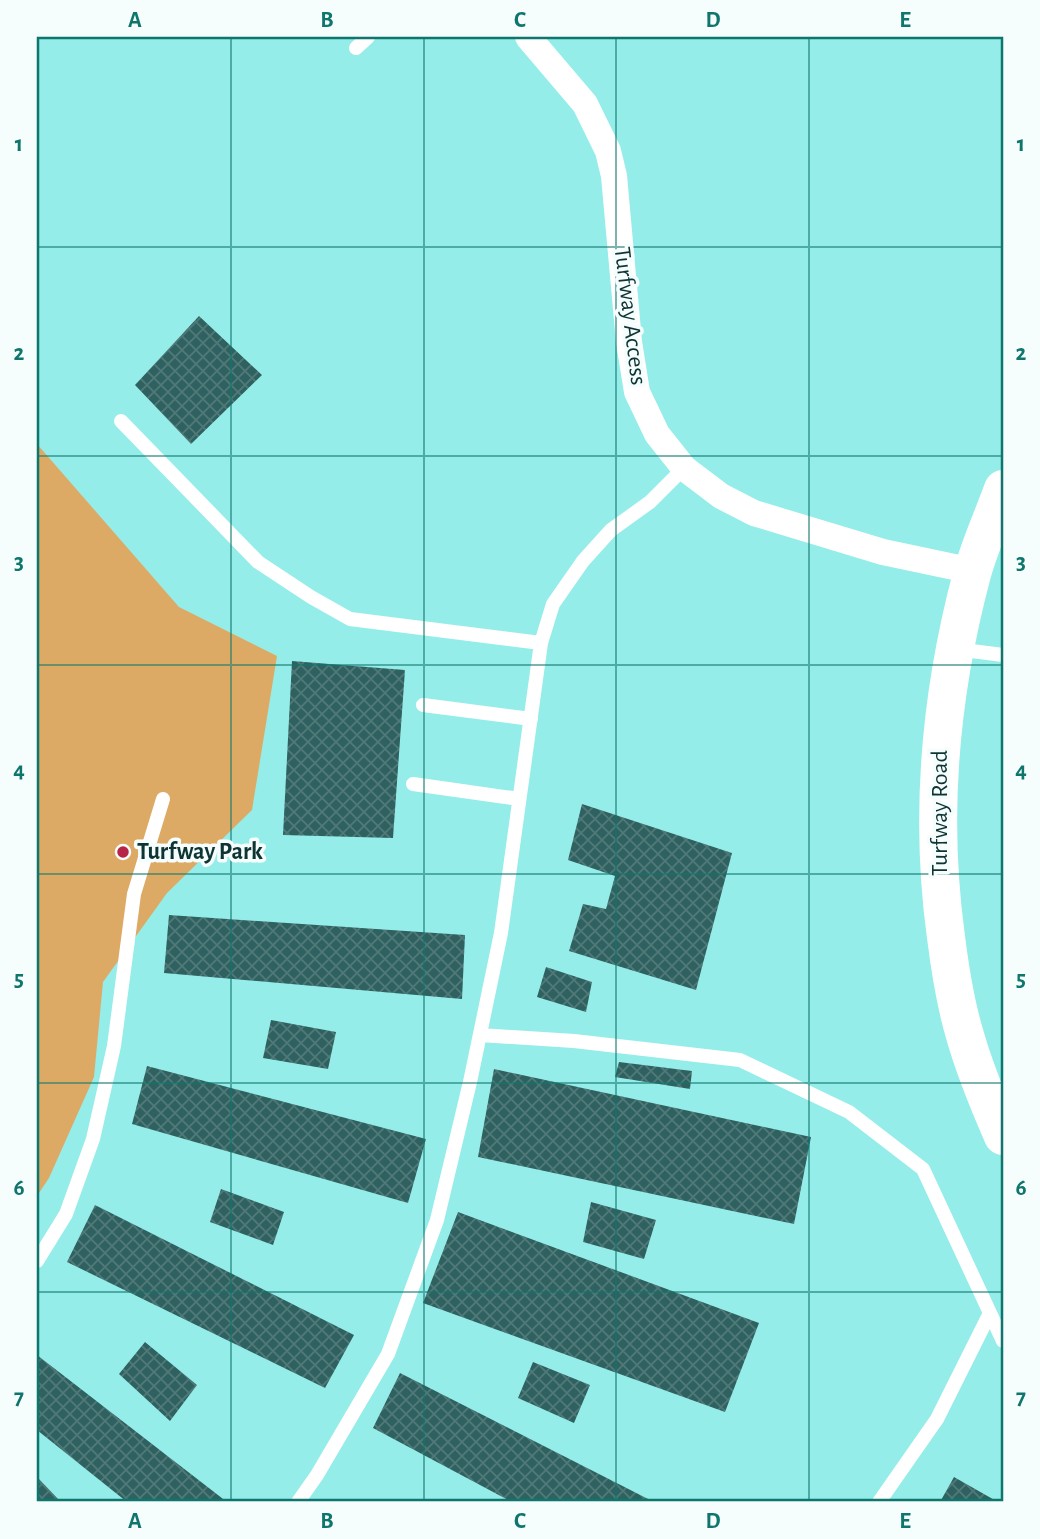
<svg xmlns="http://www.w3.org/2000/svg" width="1040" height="1539" viewBox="0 0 1040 1539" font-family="'Alegreya Sans',sans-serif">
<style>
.grass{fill:#ddaa65}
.building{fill:url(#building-cross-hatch)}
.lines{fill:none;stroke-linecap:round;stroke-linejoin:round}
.service{stroke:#fff;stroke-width:14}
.minor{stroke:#fff;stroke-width:26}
.secondary{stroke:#fff;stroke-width:38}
.grid{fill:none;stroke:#0f766e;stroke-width:2;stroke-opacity:0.55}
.poi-dot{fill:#b62548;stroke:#f5fdfd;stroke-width:2.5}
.labels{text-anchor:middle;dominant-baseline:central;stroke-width:7;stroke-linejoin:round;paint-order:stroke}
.street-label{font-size:24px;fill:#0e3433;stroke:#f5fdfd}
.poi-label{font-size:24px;font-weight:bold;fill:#0e3433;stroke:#f5fdfd;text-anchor:start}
.neatline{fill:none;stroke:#0f766e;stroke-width:2.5}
.grid-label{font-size:23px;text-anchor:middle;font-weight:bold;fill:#0f766e}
</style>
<defs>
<pattern id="building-cross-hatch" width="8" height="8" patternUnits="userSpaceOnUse" patternTransform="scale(1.75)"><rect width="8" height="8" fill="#2e6160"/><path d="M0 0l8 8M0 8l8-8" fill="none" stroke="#507978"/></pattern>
</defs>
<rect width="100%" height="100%" fill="#95edea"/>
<path class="grass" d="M37 444 179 607 277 656 252 810 167 893 103 982 94 1077 49 1178 37 1196Z"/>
<path class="building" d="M199 316 262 375 191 444 135 385Z
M292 661 405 670 393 838 283 835Z
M582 804 732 853 696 990 569 951 583 904 606 909 615 876 568 860Z
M169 915 465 935 462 999 164 973Z
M546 967 592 982 586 1012 537 997Z
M271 1020 336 1032 328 1069 263 1058Z
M619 1062 692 1071 690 1089 615 1077Z
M147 1066 426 1139 408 1203 132 1124Z
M494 1069 811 1137 794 1224 478 1157Z
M221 1189 284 1212 273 1245 210 1222Z
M591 1202 656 1220 644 1259 583 1242Z
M95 1205 354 1335 325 1388 67 1262Z
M458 1212 759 1323 725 1412 423 1303Z
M145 1342 197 1385 170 1421 119 1374Z
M37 1355 227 1502H127L37 1430Z
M533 1362 590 1385 574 1423 518 1398Z
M400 1373 654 1502H512L373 1428Z
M37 1477 61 1502H37Z
M954 1477 998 1502H940Z"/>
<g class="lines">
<path class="service" d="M356 48 368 37
M121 421 258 562 311 597 350 619 541 643
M956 649 1003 655
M423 705 531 719
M413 784 519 799
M480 1035 574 1041 740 1060 849 1112 923 1169 1003 1341
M37 1261 66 1214 93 1139 114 1046 134 894 163 799
M298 1502 317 1475 388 1354 437 1220 470 1082 501 933 541 643 553 604 583 561 611 530 650 502 684 468
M879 1502 937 1419 990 1313"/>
<path class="minor" d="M528 37 585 104 608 151 614 176 629 342 637 392 657 434 684 468 721 496 754 513 883 552 973 571"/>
<path class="secondary" d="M1003 489C993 517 980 545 972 574 940 694 929 814 946 937 950 969 955 1001 964 1032 974 1068 988 1102 1003 1136"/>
</g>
<path class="grid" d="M231 37V1502M424 37V1502M616 37V1502M809 37V1502M37 247H1003M37 456H1003M37 665H1003M37 874H1003M37 1083H1003M37 1292H1003"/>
<circle class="poi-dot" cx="123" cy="852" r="7"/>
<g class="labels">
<g class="street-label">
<text transform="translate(630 316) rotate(83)">Turfway Access</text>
<text transform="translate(940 813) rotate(-90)">Turfway Road</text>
</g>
<g class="poi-label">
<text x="137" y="852">Turfway Park</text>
</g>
</g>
<rect width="1040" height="1539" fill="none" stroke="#f5fdfd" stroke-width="77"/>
<rect x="38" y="38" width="964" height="1462" class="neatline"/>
<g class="grid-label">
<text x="135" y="27">A</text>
<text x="327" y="27">B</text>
<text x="520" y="27">C</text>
<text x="713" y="27">D</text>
<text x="905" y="27">E</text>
<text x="19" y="151">1</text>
<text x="1021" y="151">1</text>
<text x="19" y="360">2</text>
<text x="1021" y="360">2</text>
<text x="19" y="569">3</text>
<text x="1021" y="569">3</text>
<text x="19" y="777">4</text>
<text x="1021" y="777">4</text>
<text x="19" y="986">5</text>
<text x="1021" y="986">5</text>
<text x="19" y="1195">6</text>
<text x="1021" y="1195">6</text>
<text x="19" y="1404">7</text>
<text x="1021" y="1404">7</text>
<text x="135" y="1528">A</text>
<text x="327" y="1528">B</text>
<text x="520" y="1528">C</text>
<text x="713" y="1528">D</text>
<text x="905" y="1528">E</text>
</g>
</svg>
